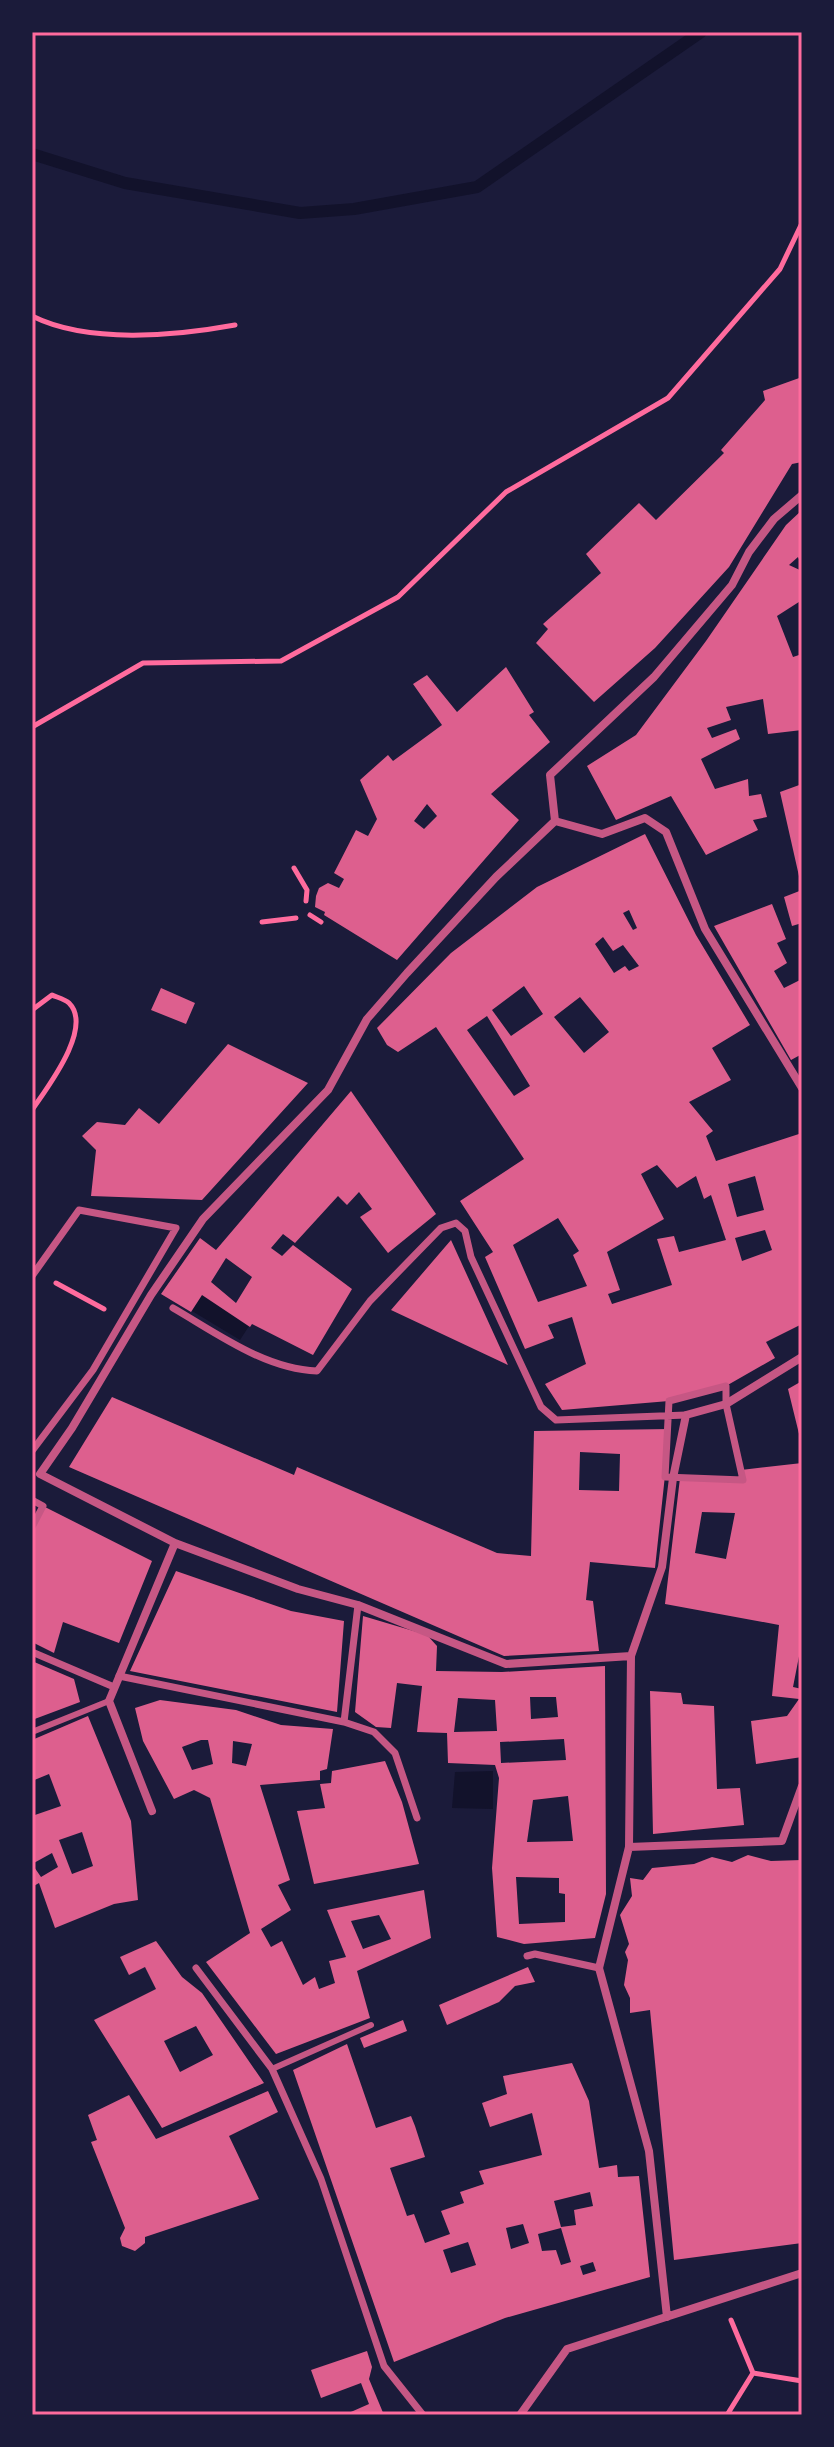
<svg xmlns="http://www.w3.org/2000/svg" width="834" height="2447" viewBox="0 0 834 2447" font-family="'Golos Text',sans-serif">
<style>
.water{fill:#12122b}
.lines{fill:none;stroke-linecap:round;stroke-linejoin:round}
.stream{stroke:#12122b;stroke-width:12}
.building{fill:#dd5f8e;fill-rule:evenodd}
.path{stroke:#ff6b9d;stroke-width:5}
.service{stroke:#c65784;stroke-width:6}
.pedestrian{stroke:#c65784;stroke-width:7}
.minor{stroke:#c65784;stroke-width:8}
.neatline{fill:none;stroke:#ff6b9d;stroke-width:3}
</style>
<rect width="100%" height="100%" fill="#1b1b3a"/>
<path class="water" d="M202 1295 249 1326 240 1340 192 1311Z
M493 1771V1809L452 1808 455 1772Z"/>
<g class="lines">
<path class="stream" d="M32 154 125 183 300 213 354 209 477 187 701 32"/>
</g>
<path class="building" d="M802 377V462L792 464 729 567 655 648 594 702 536 643 548 629 543 624 601 573 586 554 639 503 656 520 724 453 721 450 765 400 763 391Z
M802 510V566L798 557 789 565 802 571V600L777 616 793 657 802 654V730L768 734 763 699 726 707 731 720 707 728 712 738 736 729 740 739 701 759 715 789 748 779 749 796 761 794 767 817 753 820 758 830 706 855 671 796 616 820 587 766 636 735 706 641 786 525Z
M506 667 534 712 529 715 550 742 491 794 519 820 397 960 324 915 325 912 315 907 316 896 319 888 328 883 339 888 344 879 334 873 356 830 368 836 377 819 360 780 388 755 393 761 442 725 413 684 427 675 457 712ZM427 804 437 816 424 829 414 821Z
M802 784V885H801L780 792Z
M645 834 696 935 750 1025 712 1048 731 1080 689 1102 713 1131 706 1136 716 1161 802 1133V1324L766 1342 775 1358 726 1386 669 1401 562 1410 545 1384 586 1364 572 1317 548 1325 554 1338 525 1349 485 1257 493 1252 460 1201 524 1159 436 1027 398 1052 387 1045 377 1028 451 953 537 887ZM629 910 637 928 633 930 623 913ZM603 937 613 951 623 945 639 966 629 971 625 966 614 973 595 944ZM524 986 543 1014 511 1036 492 1010ZM580 997 609 1032 584 1053 554 1017ZM487 1016 530 1086 514 1096 467 1030ZM657 1165 677 1188 696 1176 704 1199 711 1195 726 1240 679 1252 674 1236 657 1239 672 1285 612 1304 608 1294 620 1290 607 1252 664 1219 641 1174ZM755 1176 764 1210 737 1217 728 1184ZM558 1218 579 1251 573 1255 587 1286 538 1302 513 1245ZM765 1230 772 1250 742 1261 735 1238Z
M802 890V923L792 926 784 897Z
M772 904 786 939 777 943 787 963 774 971 784 988 802 979V1054L791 1060 714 926Z
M161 988 195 1003 186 1024 151 1010Z
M228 1044 308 1083 202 1200 91 1196 96 1150 82 1136 97 1122 125 1125 139 1108 159 1124Z
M351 1091 436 1214 388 1253 360 1217 372 1209 359 1192 347 1205 338 1196 295 1243 283 1234 271 1248 282 1256 293 1245 352 1289 313 1355 252 1324 250 1327 202 1295 191 1312 161 1294 200 1238 216 1250ZM226 1258 252 1277 236 1303 211 1282Z
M451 1240 508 1365 391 1310Z
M802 1381V1442H801L788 1389Z
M112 1397 294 1475 297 1467 497 1553 531 1556 534 1431 670 1429 655 1568 590 1562 586 1600 593 1601 599 1651 504 1656 69 1467ZM580 1452 620 1454 619 1491 579 1490Z
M802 1463V1641L793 1687 802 1689V1757L756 1764 751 1721 787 1716 799 1699 772 1696 779 1625 665 1604 680 1478 743 1480 741 1470ZM702 1512 735 1513 726 1559 695 1553Z
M43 1506 152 1561 119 1643 63 1622 54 1653 32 1642V1527Z
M176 1571 291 1611 344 1621 337 1712 130 1671Z
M363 1616 427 1635 437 1646 436 1671 502 1672 605 1666 606 1894 595 1938 524 1944 497 1937 492 1868 499 1778 495 1765 448 1763 447 1733 417 1732 422 1686 397 1683 391 1728 376 1727 355 1712ZM530 1697H556L558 1717 531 1719ZM458 1698 495 1700 497 1731 454 1732ZM564 1739 566 1760 501 1763 500 1742ZM568 1796 573 1841 527 1842 533 1800ZM516 1877 559 1878V1893L565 1894V1922L519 1924Z
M32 1661 74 1679 80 1702 32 1720Z
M650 1691 681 1693 683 1704 714 1706 717 1789 740 1788 744 1825 653 1834Z
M160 1700 236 1710 281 1725 333 1729 327 1769 320 1771V1780L260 1785 290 1880 278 1885 291 1910 261 1929 271 1947 282 1941 303 1985 315 1977 319 1989 335 1983 329 1961 346 1957 327 1910 424 1890 431 1938 357 1971 370 2018 276 2054 206 1962 250 1933 210 1798 194 1790 174 1799 143 1741 135 1708ZM201 1740H208L213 1764 192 1770 182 1747ZM233 1741 252 1744 246 1766 232 1763ZM379 1915 391 1939 363 1949 351 1921Z
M88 1716 131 1821 138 1900 114 1904 55 1928 39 1883 32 1887V1864L41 1877 58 1867 52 1853 32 1864V1816L61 1806 49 1774 32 1781V1740ZM82 1832 93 1866 72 1874 59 1840Z
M385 1761 402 1802 419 1864 314 1884 297 1811 325 1808 320 1784 331 1783 332 1771Z
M748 1855 771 1861 802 1860V2243L674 2260 650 2010 630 2013V1998L624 1985 628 1960 625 1952 629 1944 620 1915 632 1896 630 1878 643 1880 652 1868 694 1864 712 1857 732 1862Z
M156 1941 182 1977 202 1993 264 2083 162 2128 94 2020 156 1989 145 1967 129 1975 120 1957ZM196 2026 213 2055 180 2072 164 2041Z
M528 1967 535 1982 515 1986 499 2002 447 2025 439 2005Z
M403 2020 407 2031 364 2048 360 2038Z
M347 2044 376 2128 411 2116 415 2126 425 2157 390 2168 407 2216 414 2214 425 2243 450 2234 441 2211 464 2203 460 2192 484 2184 479 2171 542 2155 532 2113 490 2127 482 2103 507 2094 503 2076 572 2063 589 2101 599 2168 617 2165 618 2177 639 2176 650 2277 505 2318 394 2362 293 2070ZM590 2192 593 2206 574 2210 576 2225 561 2227 554 2201ZM523 2224 529 2243 511 2249 506 2228ZM561 2228 571 2262 561 2265 556 2250 542 2251 538 2234ZM468 2242 476 2265 451 2273 443 2250ZM593 2262 596 2271 583 2275 580 2266Z
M268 2091 278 2112 229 2136 259 2199 145 2237V2243L135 2251 122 2246 120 2238 125 2228 91 2142 97 2140 88 2115 129 2095 156 2139Z
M367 2351 372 2367 369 2379 384 2415H344L369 2404 361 2383 321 2398 311 2370Z"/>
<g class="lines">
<path class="path" d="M32 316C88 344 175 336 235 325
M32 727 143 663 281 661 398 597 506 492 668 398 780 269 802 223
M294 868 307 890 306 901
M310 915 321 922
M262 922 296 918
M32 1010 52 995C56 997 65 999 69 1003 94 1028 46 1089 32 1110
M56 1283 104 1309
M753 2373 802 2381
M727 2415 753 2373 731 2320"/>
<path class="service" d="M32 1732 109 1701
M272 2069 371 2025"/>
<path class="pedestrian" d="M32 1276 79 1210 176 1228 93 1370 32 1451
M173 1308C218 1334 265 1369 317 1371L370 1301 441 1228 456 1223 465 1231 471 1257 541 1407 556 1420 686 1415
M726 1386V1404L743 1480 665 1477 669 1401Z
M32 1500 43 1506 32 1527
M32 1652 114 1687
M119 1676 344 1722 374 1732 395 1753 417 1818
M344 1722 358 1605
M527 1956 535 1954 599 1968
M196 1968 272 2069 321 2179 384 2366 423 2415"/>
<path class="minor" d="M555 821 496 877 407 973 367 1019 328 1090 203 1219 151 1295 72 1428 40 1474 175 1543 298 1589 358 1605 506 1664 631 1656
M555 821 550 775 654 677 732 585 749 552 774 519 802 495
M555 821 602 834 645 818 666 832 705 929 802 1088
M152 1811 109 1701 175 1543
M629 1847 782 1841 802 1786
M667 2317 649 2151 599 1968 629 1847 631 1656 662 1567 673 1478 686 1415 726 1404 802 1357
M520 2415 567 2349 802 2273"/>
</g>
<rect width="834" height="2447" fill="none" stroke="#1b1b3a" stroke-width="68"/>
<rect x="34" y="34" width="766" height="2379" class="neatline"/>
</svg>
